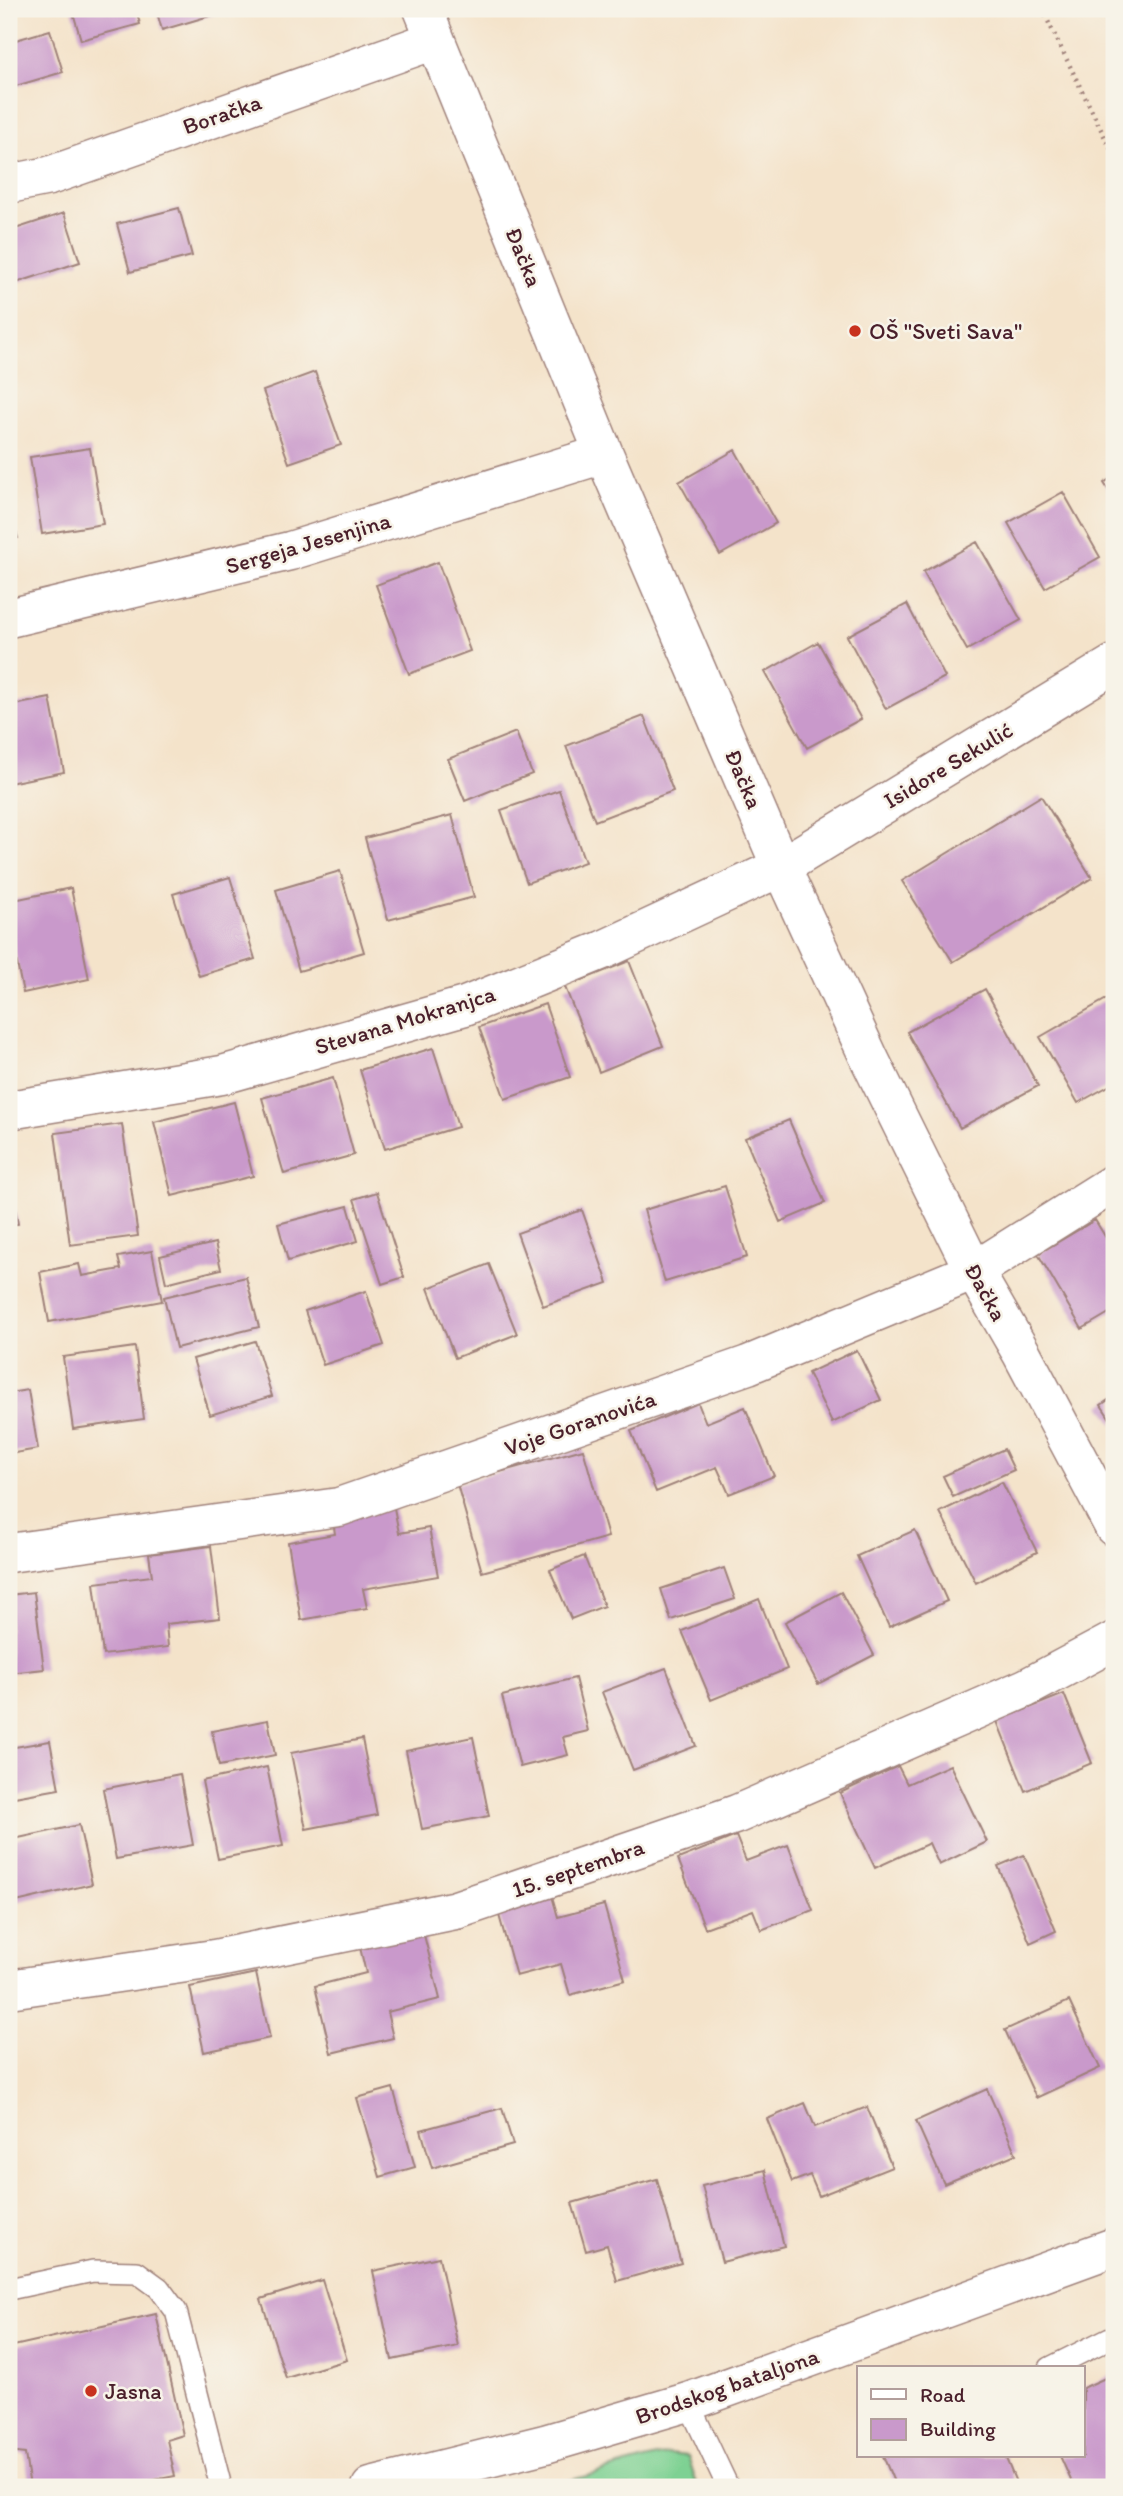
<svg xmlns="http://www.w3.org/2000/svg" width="1123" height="2496" viewBox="0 0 1123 2496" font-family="Itim,sans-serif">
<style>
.green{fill:#7ed193;stroke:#64785f;stroke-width:2}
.building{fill:#c999cb}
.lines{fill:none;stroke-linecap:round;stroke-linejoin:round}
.service-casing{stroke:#9f817a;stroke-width:24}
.minor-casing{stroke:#9f817a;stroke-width:41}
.tertiary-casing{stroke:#9f817a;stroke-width:41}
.path{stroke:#9f817a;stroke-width:4.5;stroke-dasharray:2 5;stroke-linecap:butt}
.service{stroke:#fff;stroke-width:21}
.minor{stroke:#fff;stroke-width:38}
.tertiary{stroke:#fff;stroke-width:38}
.poi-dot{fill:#c8321e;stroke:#f7f3e8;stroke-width:2.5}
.labels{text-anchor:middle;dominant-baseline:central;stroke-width:5;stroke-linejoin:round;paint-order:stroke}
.street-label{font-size:23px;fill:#4a1f2b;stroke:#f7f3e8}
.poi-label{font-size:23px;fill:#4a1f2b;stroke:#f7f3e8;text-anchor:start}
</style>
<rect width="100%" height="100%" fill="#f7f3e8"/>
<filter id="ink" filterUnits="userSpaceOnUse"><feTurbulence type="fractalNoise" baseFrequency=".0143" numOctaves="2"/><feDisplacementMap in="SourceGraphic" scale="14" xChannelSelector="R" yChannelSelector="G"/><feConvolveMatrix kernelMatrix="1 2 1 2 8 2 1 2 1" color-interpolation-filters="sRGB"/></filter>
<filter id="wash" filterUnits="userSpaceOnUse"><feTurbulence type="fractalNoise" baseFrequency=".00686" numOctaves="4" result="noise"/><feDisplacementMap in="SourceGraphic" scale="28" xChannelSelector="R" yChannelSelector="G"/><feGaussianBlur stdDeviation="1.57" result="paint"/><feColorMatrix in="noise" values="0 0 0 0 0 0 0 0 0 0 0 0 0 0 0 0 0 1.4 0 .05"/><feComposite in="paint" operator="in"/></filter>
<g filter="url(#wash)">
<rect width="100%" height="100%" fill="#f4e3ca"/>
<path class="green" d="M667 2454 688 2456 698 2487H546Z"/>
<g id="blocks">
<path class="building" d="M72 9H136L140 24 81 40Z
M156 9H215L216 14 162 30Z
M50 30 63 72 9 88V42Z
M179 208 192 256 130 272 117 224Z
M64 213 80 262 16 283 9 261V231Z
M315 372 341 445 289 463 263 391Z
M90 448 103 524 42 534 30 457Z
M735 450 776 523 720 555 679 482Z
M1114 476V499L1104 483Z
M1063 492 1100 557 1045 588 1008 523Z
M9 508 18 538 9 541Z
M977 542 1021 620 967 650 923 572Z
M438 562 470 651 409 674 376 585Z
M907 604 945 677 886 709 847 636Z
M818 642 861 719 807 748 765 672Z
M50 698 64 772 9 783V706Z
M644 716 673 791 595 821 566 746Z
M516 732 532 774 465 801 448 759Z
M559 790 585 862 527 883 501 810Z
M1041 796 1092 878 953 962 902 881Z
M452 815 474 897 388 920 365 838Z
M340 871 364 952 299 971 276 890Z
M230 877 255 959 199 976 173 894Z
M71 888 89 979 23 993 9 924V901Z
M629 961 663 1046 599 1072 565 987Z
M985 989 1038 1086 960 1128 907 1032Z
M1110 997 1114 1004V1083L1078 1103 1040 1037Z
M545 1004 570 1077 505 1099 479 1027Z
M433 1048 458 1127 385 1149 360 1070Z
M333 1078 354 1155 284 1174 262 1098Z
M234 1102 253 1176 172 1196 154 1122Z
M789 1120 825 1203 780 1222 745 1138Z
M122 1124 138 1236 70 1245 55 1133Z
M9 1176 18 1224 9 1225Z
M725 1186 747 1257 665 1282 644 1210Z
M377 1192 404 1277 382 1284 354 1199Z
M348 1206 358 1241 288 1261 278 1224Z
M582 1210 608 1283 543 1306 517 1233Z
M1095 1220 1114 1251V1310L1082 1329 1038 1254Z
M215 1243 221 1269 166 1283 160 1256Z
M152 1251 162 1301 49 1322 40 1272 79 1264 82 1276 121 1269 118 1257Z
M489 1264 517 1334 455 1358 428 1288Z
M246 1277 259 1327 176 1348 164 1297Z
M366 1291 384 1345 323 1365 305 1311Z
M255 1341 272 1396 210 1415 193 1359Z
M135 1347 144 1419 73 1429 63 1357Z
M857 1350 881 1400 832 1423 808 1373Z
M28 1390 38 1449 9 1454V1393Z
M1114 1396V1425L1101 1405Z
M698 1403 706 1423 745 1407 774 1476 729 1494 717 1467 656 1492 631 1431Z
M583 1449 608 1537 482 1572 457 1484Z
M1004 1449 1014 1470 953 1497 943 1476Z
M1002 1482 1037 1552 976 1583 940 1512Z
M394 1508 399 1533 429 1528 438 1576 363 1589 367 1608 301 1620 288 1542 335 1534 333 1519Z
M915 1530 947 1601 889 1627 857 1556Z
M211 1546 220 1618 166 1624 168 1647 103 1655 94 1583 152 1576 149 1554Z
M584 1556 604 1606 571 1619 550 1570Z
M724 1568 735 1599 671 1620 661 1589Z
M34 1592 44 1669 9 1673V1595Z
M841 1592 874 1655 818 1684 785 1622Z
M759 1599 787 1669 711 1700 682 1631Z
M666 1668 696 1746 633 1770 602 1692Z
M575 1678 588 1731 563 1737 568 1755 520 1767 502 1696Z
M1064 1694 1092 1763 1025 1791 997 1721Z
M268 1720 275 1755 219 1766 212 1731Z
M473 1737 489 1816 422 1829 406 1751Z
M362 1739 377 1815 306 1829 291 1753Z
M50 1741 59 1789 9 1798V1748Z
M950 1765 987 1842 939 1865 929 1843 875 1868 840 1793 898 1766 907 1784Z
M267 1767 283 1846 218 1859 202 1781Z
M180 1774 193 1845 116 1859 103 1789Z
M79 1825 92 1884 12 1903 9 1889V1840Z
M736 1836 746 1861 788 1845 813 1910 761 1930 753 1910 705 1928 678 1859Z
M1024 1855 1056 1931 1030 1943 998 1866Z
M551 1893 558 1917 604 1905 625 1980 570 1995 561 1964 516 1976 497 1908Z
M422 1927 440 1999 387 2012 393 2038 331 2053 315 1986 366 1973 359 1943Z
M256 1973 270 2038 204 2052 190 1987Z
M1069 2001 1100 2068 1036 2098 1005 2030Z
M393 2088 415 2167 380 2177 357 2098Z
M987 2089 1016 2154 944 2184 916 2121Z
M805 2103 815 2127 867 2107 892 2167 819 2196 810 2175 792 2182 767 2119Z
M502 2108 513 2145 432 2168 421 2130Z
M765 2170 784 2246 722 2262 702 2186Z
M657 2179 681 2263 617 2281 607 2245 586 2251 572 2203Z
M439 2257 458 2346 392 2360 373 2271Z
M322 2280 347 2360 286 2378 261 2299Z
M156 2314 183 2435 167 2440 175 2476 118 2487H30L25 2454 9 2452V2347Z
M1114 2374V2487H1074L1060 2456H1083V2388Z
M883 2456H1005L1018 2487H896Z"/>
</g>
</g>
<g filter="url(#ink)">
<use href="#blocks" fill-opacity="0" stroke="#9f817a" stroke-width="2"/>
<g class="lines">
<defs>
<path id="service" d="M9 2289 93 2271 137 2272 159 2288 176 2311 221 2487
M1050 2368 1114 2336
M688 2402 728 2487"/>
<path id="minor" d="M423 9 604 454 781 867 870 1060 974 1271 1022 1354 1114 1527
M9 184 49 176 435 40
M9 618 290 551 604 454
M9 1110 222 1075 465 1006 603 950 781 867 1114 664
M9 1553 339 1507 748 1365 974 1271 1114 1183
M9 1989 214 1959 456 1910 737 1814 1026 1688 1114 1641"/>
<path id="tertiary" d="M371 2487 545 2444 688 2402 1114 2247"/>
</defs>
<use href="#service" class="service-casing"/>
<use href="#minor" class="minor-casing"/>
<use href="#tertiary" class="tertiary-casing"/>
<path class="path" d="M1042 9 1114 156"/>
<use href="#service" class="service"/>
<use href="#minor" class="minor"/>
<use href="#tertiary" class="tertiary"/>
</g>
</g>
<g class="poi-dot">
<circle cx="855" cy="331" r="7"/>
<circle cx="91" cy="2391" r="7"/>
</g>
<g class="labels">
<g class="street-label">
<text transform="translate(222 114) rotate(-19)">Boračka</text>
<text transform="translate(524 257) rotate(68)">Đačka</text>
<text transform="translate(308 543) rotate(-16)">Sergeja Jesenjina</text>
<text transform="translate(948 765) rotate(-31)">Isidore Sekulić</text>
<text transform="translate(744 779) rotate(67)">Đačka</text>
<text transform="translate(405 1020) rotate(-17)">Stevana Mokranjca</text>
<text transform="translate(986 1292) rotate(61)">Đačka</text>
<text transform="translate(580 1423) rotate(-19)">Voje Goranovića</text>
<text transform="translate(578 1868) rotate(-19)">15. septembra</text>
<text transform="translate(727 2386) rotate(-19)">Brodskog bataljona</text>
</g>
<g class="poi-label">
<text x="869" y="331">OŠ "Sveti Sava"</text>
<text x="105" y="2391">Jasna</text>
</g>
</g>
<rect width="1123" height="2496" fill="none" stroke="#f7f3e8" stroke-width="35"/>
<rect x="857" y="2366" width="228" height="91" fill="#f7f3e8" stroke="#b29e9c" stroke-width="2"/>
<rect x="871" y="2389" width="35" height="10" fill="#ffffff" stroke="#b29e9c" stroke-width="2"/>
<text x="920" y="2402" font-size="21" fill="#4a1f2b">Road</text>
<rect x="871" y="2419" width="35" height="21" fill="#c999cb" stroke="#b29e9c" stroke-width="2"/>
<text x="920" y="2436" font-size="21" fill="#4a1f2b">Building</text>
</svg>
